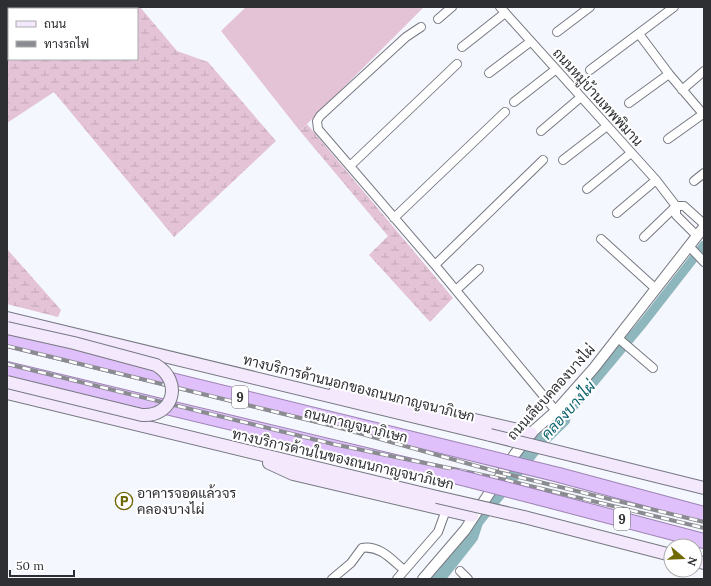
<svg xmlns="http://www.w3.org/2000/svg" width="711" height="586" viewBox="0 0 711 586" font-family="Lora,Sarabun,serif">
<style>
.grass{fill:#e3c3d5}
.wetland{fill:url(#wetland-marsh);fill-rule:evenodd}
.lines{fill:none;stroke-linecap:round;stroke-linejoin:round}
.canal{stroke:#8eb7bd;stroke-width:9}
.river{stroke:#8eb7bd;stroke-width:15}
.minor-casing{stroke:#777982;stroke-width:10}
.tertiary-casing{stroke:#777982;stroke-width:12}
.secondary-casing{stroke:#777982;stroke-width:14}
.trunk-casing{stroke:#9d84b4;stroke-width:16}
.minor{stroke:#fff;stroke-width:8}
.tertiary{stroke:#fff;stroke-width:10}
.secondary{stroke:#f4e8fd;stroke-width:12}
.trunk{stroke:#e0c0fa;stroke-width:14}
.rail-casing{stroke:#8a8c91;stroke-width:4}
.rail{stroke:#fff;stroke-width:2.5;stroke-dasharray:8;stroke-linecap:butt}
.secondary-bridge-casing{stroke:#777982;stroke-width:14;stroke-linecap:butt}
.trunk-bridge-casing{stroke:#9d84b4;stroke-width:16;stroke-linecap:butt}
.secondary-bridge{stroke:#f4e8fd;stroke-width:12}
.trunk-bridge{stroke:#e0c0fa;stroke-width:14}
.labels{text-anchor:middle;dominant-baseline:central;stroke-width:4;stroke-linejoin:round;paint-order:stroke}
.shield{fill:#fff;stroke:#6d6d70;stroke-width:1}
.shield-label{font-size:13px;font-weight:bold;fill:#2e2f33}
.street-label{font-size:14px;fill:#2e2f33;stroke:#fff}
.poi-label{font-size:14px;fill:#2e2f33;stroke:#fff;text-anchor:start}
.water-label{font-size:15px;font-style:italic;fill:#09616b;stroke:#fff}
</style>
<defs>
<pattern id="wetland-marsh" width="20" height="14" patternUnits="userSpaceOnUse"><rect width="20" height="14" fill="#e3c3d5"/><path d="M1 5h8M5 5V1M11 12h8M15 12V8" fill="none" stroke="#c3a8b7"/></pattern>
</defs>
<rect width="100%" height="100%" fill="#f5f7fe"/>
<path class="grass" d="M246 7H424L300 131 221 31Z"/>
<path class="wetland" d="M7 7H140L177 51 208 62 276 141 174 237 54 92 7 123ZM9 9H137V59H9Z
M307 124 453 298 430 322 369 255 388 236 300 131Z
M7 249 61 310 58 317 7 304Z"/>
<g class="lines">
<path class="canal" d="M563 419 644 322 704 245"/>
<path class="river" d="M437 579 471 536 476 521 537 444 563 419"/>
<defs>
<path id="minor" d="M500 7 656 180 676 206V215L697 236
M438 19 452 7
M421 27 406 37 320 116 317 121 318 129 435 265 556 411
M557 32 590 7
M639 34 669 74 704 115
M462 47 505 13
M590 70 674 7
M489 73 530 42
M682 90 704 71
M514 102 555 70
M629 103 669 74
M541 131 581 97
M668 139 703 114
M563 160 607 126
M350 166 457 64
M694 181 704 173
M587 189 631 153
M676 206H684L704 224
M617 213 656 180
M394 218 505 112
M644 237 676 206
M601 239 656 289
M689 246 704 262
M435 265 543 160
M456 290 479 269
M618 338 653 368
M460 571 468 579
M332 579 351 563 362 548C380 545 392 560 404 570
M397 579 438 532 446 510"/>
<path id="tertiary" d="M423 579 465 530 515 454 531 433 556 411 594 368 704 227"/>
<path id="secondary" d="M7 318 490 435
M335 392 357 393 531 433
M7 393 437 497
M575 456 704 488
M269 463 293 474 472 516
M524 517 671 555
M695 561 704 563"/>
<path id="trunk" d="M7 340 474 454
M7 369 454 476
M559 475 704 514
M540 498 704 541"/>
</defs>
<use href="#minor" class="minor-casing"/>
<use href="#tertiary" class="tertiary-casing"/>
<use href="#secondary" class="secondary-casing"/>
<use href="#trunk" class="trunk-casing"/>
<use href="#minor" class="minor"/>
<use href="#tertiary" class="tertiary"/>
<use href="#secondary" class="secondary"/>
<use href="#trunk" class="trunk"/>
<defs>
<path id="rail" d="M7 346 337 427 498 472 704 522
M7 364 333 444 497 478 704 528"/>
</defs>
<use href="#rail" class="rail-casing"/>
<use href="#rail" class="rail"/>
<defs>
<path id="secondary-bridge" d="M7 328 74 343 156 365C183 381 174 417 142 415L7 382
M490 435 575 456
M437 497 524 517"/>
<path id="trunk-bridge" d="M474 454 559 475
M454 476 540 498"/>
</defs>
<use href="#secondary-bridge" class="secondary-bridge-casing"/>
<use href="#trunk-bridge" class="trunk-bridge-casing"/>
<use href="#secondary-bridge" class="secondary-bridge"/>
<use href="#trunk-bridge" class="trunk-bridge"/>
</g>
<defs>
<symbol id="parking-ring" viewBox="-11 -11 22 22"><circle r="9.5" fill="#fff" stroke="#706902" stroke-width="1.5"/><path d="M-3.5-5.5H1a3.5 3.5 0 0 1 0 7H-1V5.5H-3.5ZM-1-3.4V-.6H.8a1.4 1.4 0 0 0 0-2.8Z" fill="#706902"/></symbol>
</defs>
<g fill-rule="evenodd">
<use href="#parking-ring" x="114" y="491" width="20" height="20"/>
</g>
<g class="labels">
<g class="shield">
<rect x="232" y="386" width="16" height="22" rx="3"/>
<rect x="614" y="508" width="16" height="22" rx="3"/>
</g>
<g class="shield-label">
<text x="240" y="397">9</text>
<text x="622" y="519">9</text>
</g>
<g class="street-label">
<text transform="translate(598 97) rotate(48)">ถนนหมู่บ้านเทพพิมาน</text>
<text transform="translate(359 388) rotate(14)">ทางบริการด้านนอกของถนนกาญจนาภิเษก</text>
<text transform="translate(551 392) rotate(-48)">ถนนเลียบคลองบางไผ่</text>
<text transform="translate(356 425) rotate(14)">ถนนกาญจนาภิเษก</text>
<text transform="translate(343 459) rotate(13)">ทางบริการด้านในของถนนกาญจนาภิเษก</text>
</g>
<g class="poi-label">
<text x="137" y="493">อาคารจอดแล้วจร<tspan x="137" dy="16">คลองบางไผ่</tspan></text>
</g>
<g class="water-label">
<text transform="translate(568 410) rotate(-48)">คลองบางไผ่</text>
</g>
</g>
<rect width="711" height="586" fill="none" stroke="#2e2f33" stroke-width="16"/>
<rect x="8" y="8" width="130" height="52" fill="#ffffff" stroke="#abacad"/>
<rect x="16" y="21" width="20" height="6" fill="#f4e8fd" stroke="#abacad"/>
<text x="44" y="28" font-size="12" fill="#2e2f33">ถนน</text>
<rect x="16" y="41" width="20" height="6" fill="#8a8c91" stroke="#abacad"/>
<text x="44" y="48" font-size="12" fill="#2e2f33">ทางรถไฟ</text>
<g transform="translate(683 558) rotate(109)"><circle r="19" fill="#ffffff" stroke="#abacad"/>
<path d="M0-3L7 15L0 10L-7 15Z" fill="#706902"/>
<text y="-6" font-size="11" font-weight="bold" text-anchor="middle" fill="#2e2f33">N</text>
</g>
<path d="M10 570v6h64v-6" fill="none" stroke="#2e2f33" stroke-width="2"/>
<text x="16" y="570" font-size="12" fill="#2e2f33" stroke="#ffffff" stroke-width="3" paint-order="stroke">50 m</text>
</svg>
